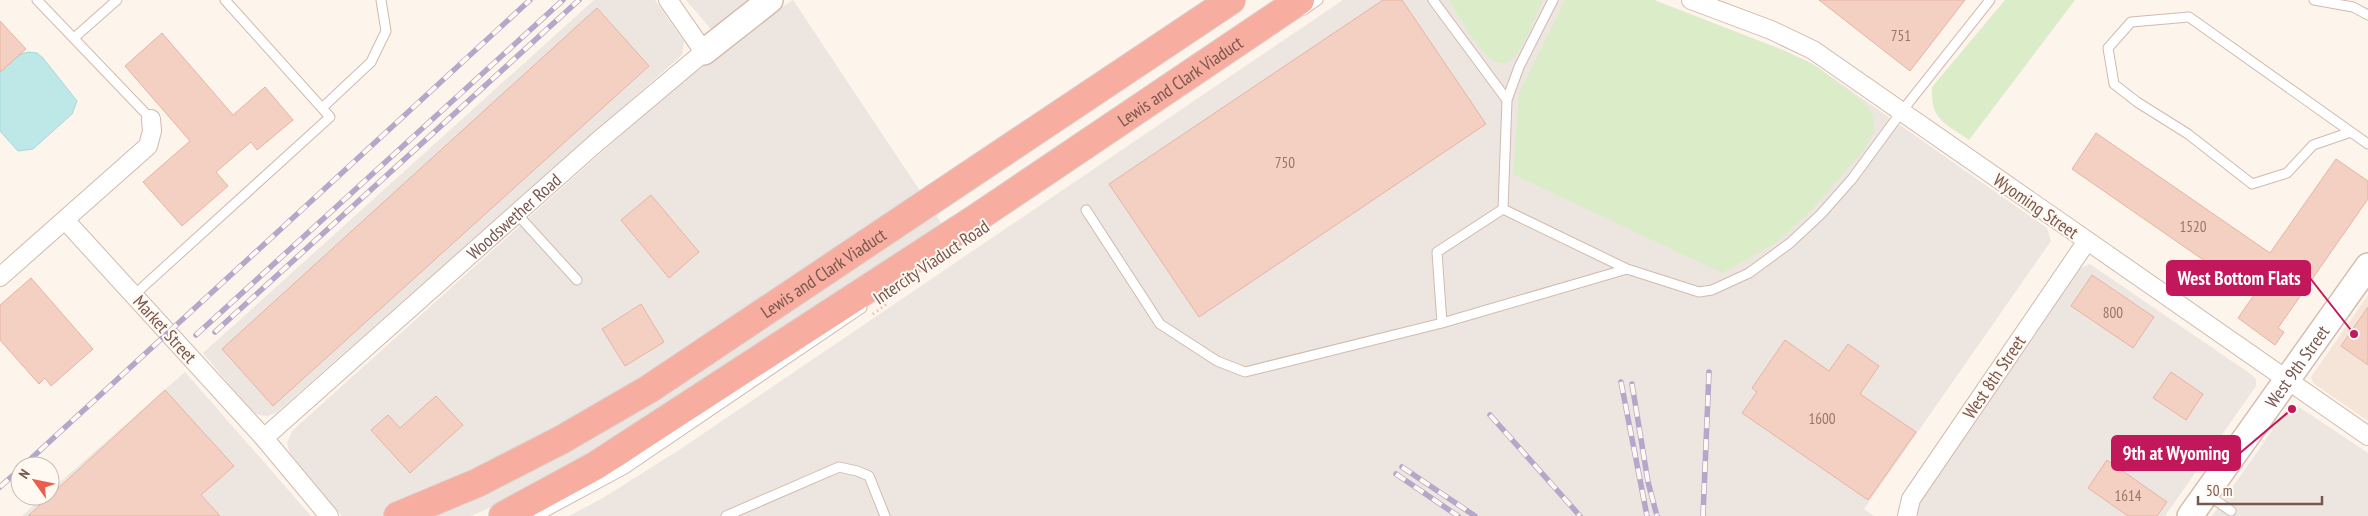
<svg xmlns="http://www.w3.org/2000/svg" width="2368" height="516" viewBox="0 0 2368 516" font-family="'PT Sans Narrow',sans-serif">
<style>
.residential{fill:#f5e5d9}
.industrial{fill:#ede5e0}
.green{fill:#dbecc8}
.water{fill:#bee8e8;stroke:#a4d9db}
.building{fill:#f4d0c2;stroke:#e7b3a2}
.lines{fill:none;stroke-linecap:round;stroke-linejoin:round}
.lane-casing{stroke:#d1baaf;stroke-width:11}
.street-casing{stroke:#d1baaf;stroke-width:20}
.secondary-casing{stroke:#d6bcaf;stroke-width:28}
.highway-casing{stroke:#dad0cd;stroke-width:30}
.path{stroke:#dab2a4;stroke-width:3;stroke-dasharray:1 4;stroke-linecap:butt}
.lane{stroke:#fff;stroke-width:9}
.street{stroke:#fff;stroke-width:18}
.secondary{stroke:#fff;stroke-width:25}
.highway{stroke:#f8ada1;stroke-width:28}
.rail-casing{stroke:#b5a7c9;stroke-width:5.5}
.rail{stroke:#fff9f2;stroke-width:4;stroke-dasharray:11;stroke-linecap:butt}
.labels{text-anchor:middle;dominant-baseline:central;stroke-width:4;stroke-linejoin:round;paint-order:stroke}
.number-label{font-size:15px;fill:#98756a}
.street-label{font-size:18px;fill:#7a574c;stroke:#fff9f2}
.leader{fill:none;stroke:#c2185b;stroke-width:2}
.callout-dot{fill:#c2185b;stroke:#fff9f2;stroke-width:2}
.callout{fill:#c2185b;stroke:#c2185b;stroke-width:2}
.callout-label{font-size:19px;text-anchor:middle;font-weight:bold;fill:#fff}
</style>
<rect width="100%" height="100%" fill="#fdf4eb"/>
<path class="residential" d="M2368 295V421L2313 383 2311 377Z"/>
<path class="industrial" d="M594 0H655L684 42 682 55 276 413 267 416 259 415 251 411 203 353Z
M686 0H753L718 27 710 28Z
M793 0 946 230 564 475 471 516H342L290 453 287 443 292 431 662 98 738 36Z
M1343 0H1654L1785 51 1813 64 2047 228 2051 241 1864 509 1874 516H569L603 498 682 448Z
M2090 264 2252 375 2256 379V386L2165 516H1918V506L2075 274 2081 268Z
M185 372 311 516H22L44 496H50V491Z
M2296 405 2368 453V516H2212L2288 408Z"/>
<path class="green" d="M1449 0H1543C1535 15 1523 52 1510 61 1489 76 1458 14 1449 0Z
M1565 0H1654L1785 51 1813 64 1865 103 1873 116 1874 132 1864 150 1807 215 1774 244 1722 273 1513 174 1519 93Z
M2005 0H2075L1969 140C1945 123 1930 120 1932 87Z"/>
<path class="water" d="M28 52 37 53 43 58 77 101 72 114 33 149 18 151 0 131V72L21 54Z"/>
<path class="building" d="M1383 0H1402L1486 124 1199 317 1109 184Z
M1819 0H1965L1910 71Z
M597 8 649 66 273 406 222 349Z
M0 21 26 49 0 72Z
M162 33 233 115 265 87 293 120 257 150 251 142 216 172 228 186 182 226 143 182 190 141 125 66Z
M2096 133 2270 253 2336 159 2368 181V199L2278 328 2284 332 2275 345 2238 318 2254 295 2072 169Z
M651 195 699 252 669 278 621 220Z
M2092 275 2154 317 2133 348 2071 306Z
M31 278 93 349 51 386 45 378 39 384 0 340V305Z
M641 304 664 342 625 366 602 329Z
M2368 307V365L2341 346Z
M1785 340 1829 371 1848 344 1879 366 1860 394 1916 432 1868 500 1742 413 1757 392 1752 388Z
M2171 372 2203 394 2186 420 2153 398Z
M165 390 234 466 201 495 220 516H28Z
M436 396 463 425 410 473 371 430 388 415 400 428Z
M2107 460 2167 502 2157 516H2128L2088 488Z"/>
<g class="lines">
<defs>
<path id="lane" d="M37 0 151 119
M1433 0 1507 100
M2314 0 2353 7 2368 15
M1304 10 1318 0
M74 38 117 0
M322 108 371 62 386 31 381 0
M2351 132 2313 145 2287 173 2252 184 2188 134 2137 102 2114 84 2108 48 2131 22 2189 17 2351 132 2368 144
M1503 209 1627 269 1699 292 1712 290 1749 273 1790 243 1821 214 1852 179 1902 111 1990 0
M1086 210 1160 324 1217 361 1245 372 1442 323 1437 252 1503 209 1507 100 1519 67 1553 0
M517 214 577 280
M134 295 330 117 225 0
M1442 323 1627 269
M2208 495 2231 511
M538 516 625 469 862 308
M726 516 839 467 857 471 869 476 885 516"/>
<g id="street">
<path d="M1691 0 1771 30 1813 50 2368 436"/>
<path d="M65 220 264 438 329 516"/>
<path d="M0 277 148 146 152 131 151 119"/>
<path id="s1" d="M264 438 597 142 704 52 668 0"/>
<path d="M1907 516 1911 499 2087 241"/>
</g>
<g id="secondary">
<path d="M704 52 770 0"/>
<path id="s2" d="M2190 516 2368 266"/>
</g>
<g id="highway">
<path id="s3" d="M398 516 477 483 561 440 649 389 1231 0"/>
<path id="s4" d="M503 516 595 466 975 219 1300 0"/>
</g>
</defs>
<use href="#lane" class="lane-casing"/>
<use href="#street" class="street-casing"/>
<use href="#secondary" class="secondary-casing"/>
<use href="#highway" class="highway-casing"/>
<path class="path" d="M873 314 888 303"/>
<use href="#lane" class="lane"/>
<use href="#street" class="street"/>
<use href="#secondary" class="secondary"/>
<use href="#highway" class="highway"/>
<defs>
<path id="rail" d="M215 332 579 0
M196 335 563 0
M1621 382 1647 516
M1632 384 1648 482 1657 516
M1490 415 1580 516
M23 466 530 0
M1402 467 1475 516
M1396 474 1458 516
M0 487 20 469
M1703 516 1709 372"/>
</defs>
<use href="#rail" class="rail-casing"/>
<use href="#rail" class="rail"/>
</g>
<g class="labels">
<g class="number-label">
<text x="1901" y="35">751</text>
<text x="1285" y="162">750</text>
<text x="2193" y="226">1520</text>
<text x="2113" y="312">800</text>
<text x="1822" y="418">1600</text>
<text x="2128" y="495">1614</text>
</g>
<g class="street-label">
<text stroke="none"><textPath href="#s4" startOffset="805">Lewis and Clark Viaduct</textPath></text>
<text transform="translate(2036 206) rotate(35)">Wyoming Street</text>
<text stroke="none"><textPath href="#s1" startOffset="334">Woodswether Road</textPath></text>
<text transform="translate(931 262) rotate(-34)">Intercity Viaduct Road</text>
<text stroke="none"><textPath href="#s3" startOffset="491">Lewis and Clark Viaduct</textPath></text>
<text transform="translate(165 329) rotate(48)">Market Street</text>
<text stroke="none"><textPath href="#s2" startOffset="184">West 9th Street</textPath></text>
<text transform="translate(1994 377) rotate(-56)">West 8th Street</text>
</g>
</g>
<path class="leader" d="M2354 334L2310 278M2292 409L2240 453"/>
<g class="callout-dot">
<circle cx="2354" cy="334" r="5"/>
<circle cx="2292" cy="409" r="5"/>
</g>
<g class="callout">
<rect x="2167" y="261" width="143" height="34" rx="5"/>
<rect x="2112" y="436" width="128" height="34" rx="5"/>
</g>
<g class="callout-label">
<text x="2239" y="285">West Bottom Flats</text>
<text x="2176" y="460">9th at Wyoming</text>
</g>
<g transform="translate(35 481) rotate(303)"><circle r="24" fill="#fff9f2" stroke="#cab8b0"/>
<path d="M0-4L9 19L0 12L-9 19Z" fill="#e95e4e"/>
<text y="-8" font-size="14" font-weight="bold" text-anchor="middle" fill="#7a574c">N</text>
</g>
<path d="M2198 496v8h124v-8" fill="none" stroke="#7a574c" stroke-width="2.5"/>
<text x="2206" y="496" font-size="15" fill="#7a574c" stroke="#fff9f2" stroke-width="4" paint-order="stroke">50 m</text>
</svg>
